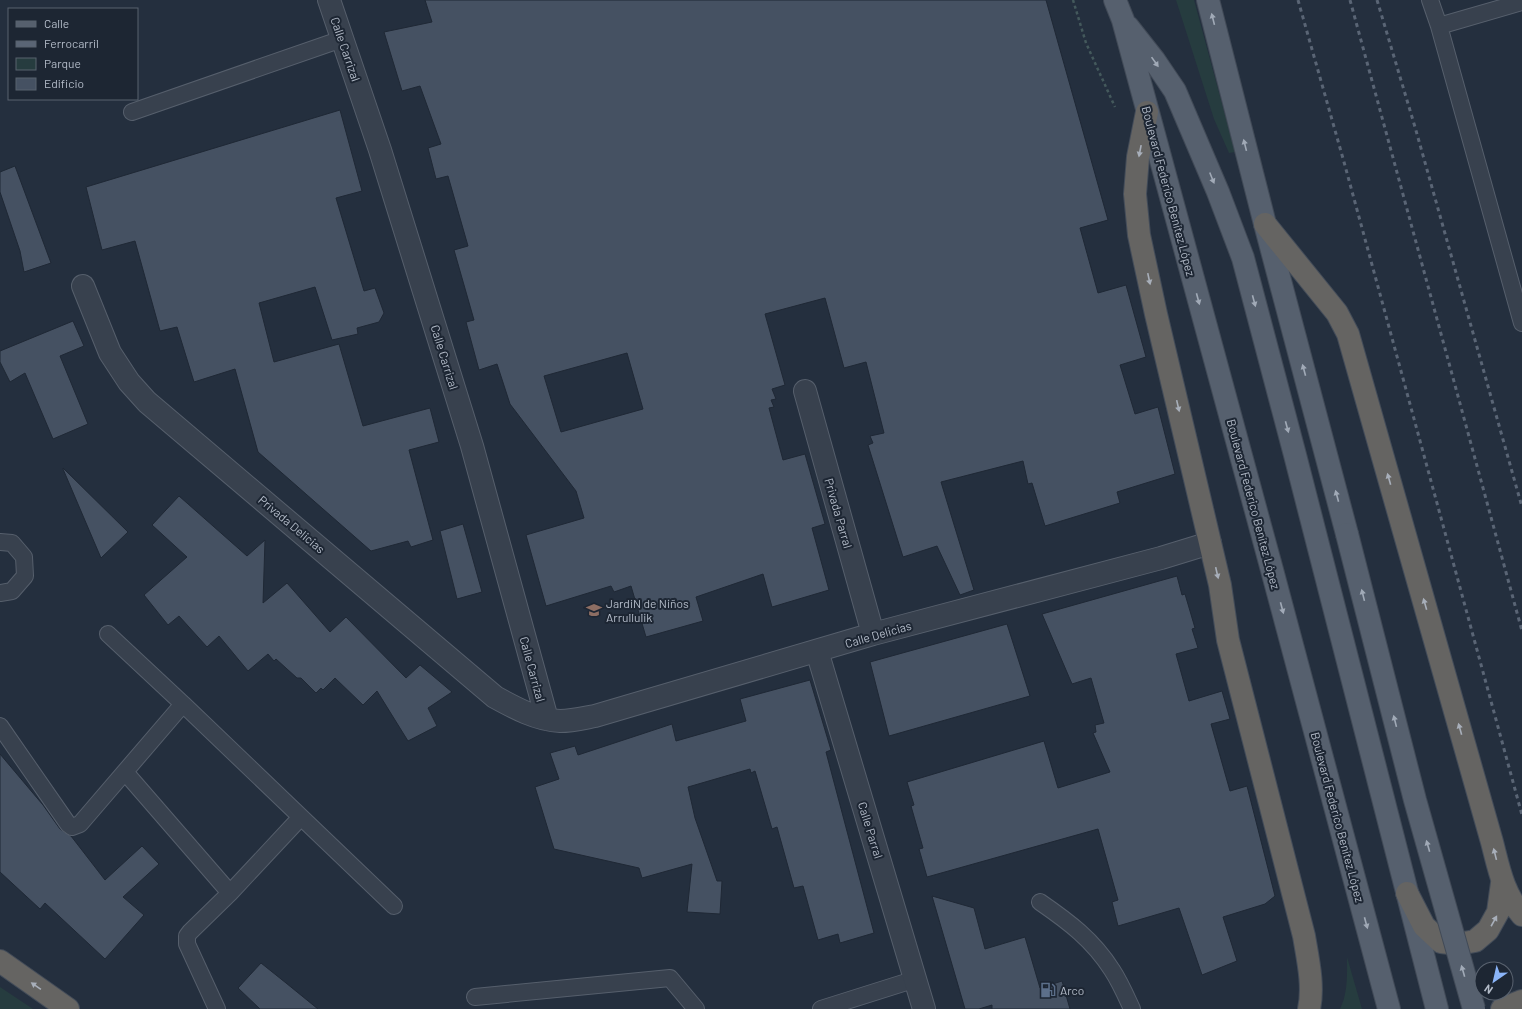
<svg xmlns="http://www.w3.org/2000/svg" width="1522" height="1009" viewBox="0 0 1522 1009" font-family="Barlow,sans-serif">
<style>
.green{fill:#263c3f}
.building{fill:#455162;stroke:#1f2835;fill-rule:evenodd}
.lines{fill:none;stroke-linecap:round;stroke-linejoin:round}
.service-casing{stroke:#565f6c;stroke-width:18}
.minor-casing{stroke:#565f6c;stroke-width:24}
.primary-casing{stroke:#414a57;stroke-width:24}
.trunk-casing{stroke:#434c59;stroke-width:24}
.path{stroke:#44595c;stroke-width:2.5;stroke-dasharray:3 3;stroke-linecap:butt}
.service{stroke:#38414e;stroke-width:16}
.minor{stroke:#38414e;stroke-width:22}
.primary{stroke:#56606e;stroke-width:22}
.trunk{stroke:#656462;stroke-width:22}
.rail{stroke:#5a6575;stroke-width:3;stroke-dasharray:4 4;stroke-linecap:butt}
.primary-bridge-casing{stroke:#414a57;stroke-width:24;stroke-linecap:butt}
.primary-bridge{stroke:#56606e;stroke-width:22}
.oneway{fill:#a1aab7}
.oneway2{fill:#a8afba}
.labels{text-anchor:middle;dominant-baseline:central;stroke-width:4;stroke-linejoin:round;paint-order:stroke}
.street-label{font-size:12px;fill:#b4bcc9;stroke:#1d2633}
.poi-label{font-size:12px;fill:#b4bcc9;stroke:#1d2633;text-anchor:start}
</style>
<rect width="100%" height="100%" fill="#242f3e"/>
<path class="green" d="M1176 0H1194L1235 152 1229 153 1214 119Z
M1347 957 1362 1009H1340C1348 993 1347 975 1347 957Z
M0 987 33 1009H0Z"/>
<path class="building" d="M425 0H1046L1108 220 1080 228 1098 293 1126 285 1146 357 1120 365 1135 414 1158 407 1175 474 1117 492 1120 503 1045 526 1032 483 1028 484 1023 461 941 482 974 590 960 595 937 546 903 557 868 445 873 443 870 436 884 433 866 362 844 368 825 298 765 314 785 385 772 389 776 399 771 400 774 407 769 408 783 460 805 454 825 524 812 528 829 590 772 607 763 574 696 597 703 621 646 637 631 586 614 592 611 586 546 606 526 535 584 518 576 491 510 404 497 364 479 370 466 322 474 320 454 250 468 246 448 176 436 179 428 148 441 144 420 86 402 91 384 32 432 22ZM627 353 643 409 561 432 544 376Z
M340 110 362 191 336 198 364 291 375 288 384 313 379 322 357 328 358 334 332 340 315 287 259 303 274 362 339 344 363 426 430 408 439 442 409 450 433 540 411 547 408 541 371 551 258 452 235 369 194 382 177 327 160 331 135 241 102 250 86 187Z
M15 166 51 263 24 272 20 251 0 192V172Z
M73 321 84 346 60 356 88 424 53 439 25 373 10 382 0 362V351Z
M63 468 128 532 101 558 63 469Z
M179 496 247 556 265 540 263 603 287 583 330 632 346 617 406 678 420 665 452 692 428 708 437 726 408 741 377 691 363 705 335 678 323 690 321 688 316 693 301 678H297L276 659 274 661 268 654 248 671 219 636 207 647 179 616 168 625 144 595 187 557 152 525Z
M463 524 482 592 457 599 440 531Z
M1177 576 1182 595 1185 594 1195 628 1192 629 1198 648 1176 654 1189 701 1222 691 1230 719 1211 724 1230 791 1247 786 1275 896 1265 904 1223 917 1237 961 1202 975 1179 908 1118 926 1112 902 1118 900 1098 829 927 877 919 849 923 848 911 806 914 805 907 782 1044 741 1058 788 1110 772 1093 733 1096 732 1095 725 1104 723 1091 678 1072 684 1042 614Z
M1007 624 1030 696 889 736 870 662Z
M810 680 831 750 826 752 874 933 840 943 838 934 818 940 803 886 794 888 777 827 772 829 755 771 751 773 750 769 688 787 695 818 717 881H722L720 914 687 912 692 864 642 878 639 868 554 849 535 787 559 779 550 753 575 746 578 755 672 724 676 741 746 721 740 699Z
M0 754 43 805 60 829 71 836 105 880 142 846 159 864 123 897 144 915 105 959 45 903 40 909 0 872Z
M932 896 974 908 985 949 1025 937 1040 988 1062 981 1070 1009H992V1005L979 1009H965Z
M261 963 286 983 318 1009H260L238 988Z"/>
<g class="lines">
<defs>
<path id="service" d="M1430 0 1439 26 1522 323
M1439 26 1522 2
M132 112 342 39
M0 542 12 543 24 557 25 576 12 591 0 593
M183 704 301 817
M0 726 68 824 72 827 80 824 183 704 108 634
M125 772 230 893
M1040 902C1069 922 1093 940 1112 970 1120 982 1126 996 1132 1009
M475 997 670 978 696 1009
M217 1009 187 944V936L190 932 230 893 301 817 394 906
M821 1009 916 979"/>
<path id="minor" d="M329 0 380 150 472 446 547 719
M83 286 110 353 129 382 147 402 495 697C515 708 537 720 560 721 572 721 584 718 595 716L873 634 1161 558 1210 543
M805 391 873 634
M817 651 924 1009"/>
<path id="primary" d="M1115 0 1123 20 1272 570 1389 1009
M1208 0 1265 224 1347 534
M1128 27 1154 60 1175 91 1218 192 1243 258 1295 455 1437 1009"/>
<path id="trunk" d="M1147 112 1138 157 1135 194 1139 235 1156 314 1220 585 1228 640 1304 936C1308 960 1314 986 1309 1009
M1265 224 1337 313 1348 334 1492 842C1499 869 1503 893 1522 915
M1407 893 1424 926 1441 942 1458 944 1475 941 1488 930 1498 912 1502 883
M0 961 68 1009
M1502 1009 1522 1001"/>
</defs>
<use href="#service" class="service-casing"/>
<use href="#minor" class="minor-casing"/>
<use href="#primary" class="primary-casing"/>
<use href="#trunk" class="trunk-casing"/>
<path class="path" d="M1073 0 1086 43 1115 107"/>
<use href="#service" class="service"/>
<use href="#minor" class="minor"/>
<use href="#primary" class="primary"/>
<use href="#trunk" class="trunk"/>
<path class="rail" d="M1298 0 1344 162 1522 815
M1350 0 1522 631
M1377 0 1415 127 1522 507"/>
<defs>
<path id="primary-bridge" d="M1347 534 1415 800 1474 1009"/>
</defs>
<use href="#primary-bridge" class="primary-bridge-casing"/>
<use href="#primary-bridge" class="primary-bridge"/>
</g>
<defs><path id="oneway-solid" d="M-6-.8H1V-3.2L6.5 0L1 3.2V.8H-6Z"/></defs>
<g class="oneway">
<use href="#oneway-solid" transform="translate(1213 19) rotate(-104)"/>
<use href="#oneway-solid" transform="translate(1155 62) rotate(55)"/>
<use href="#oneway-solid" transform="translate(1245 145) rotate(-104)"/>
<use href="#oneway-solid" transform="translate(1212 178) rotate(68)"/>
<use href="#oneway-solid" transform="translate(1198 299) rotate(75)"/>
<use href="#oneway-solid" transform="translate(1254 301) rotate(75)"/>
<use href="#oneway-solid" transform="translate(1304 370) rotate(-105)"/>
<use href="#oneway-solid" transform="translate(1287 427) rotate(75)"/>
<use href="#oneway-solid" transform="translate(1337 496) rotate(-105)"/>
<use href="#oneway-solid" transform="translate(1363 595) rotate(-104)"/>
<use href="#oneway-solid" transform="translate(1282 608) rotate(75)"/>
<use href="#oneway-solid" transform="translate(1395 721) rotate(-104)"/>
<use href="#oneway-solid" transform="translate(1428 846) rotate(-106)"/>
<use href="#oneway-solid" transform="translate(1366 923) rotate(75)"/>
<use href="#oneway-solid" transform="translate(1463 971) rotate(-106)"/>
</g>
<g class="oneway2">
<use href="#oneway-solid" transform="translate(1140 151) rotate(101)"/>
<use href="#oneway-solid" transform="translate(1149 279) rotate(78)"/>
<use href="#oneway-solid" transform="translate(1178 406) rotate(77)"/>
<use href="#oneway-solid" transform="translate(1389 479) rotate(-106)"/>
<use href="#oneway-solid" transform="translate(1217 573) rotate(77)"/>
<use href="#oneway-solid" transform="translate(1425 604) rotate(-106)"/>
<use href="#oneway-solid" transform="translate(1460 729) rotate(-106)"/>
<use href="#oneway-solid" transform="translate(1495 854) rotate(-104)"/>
<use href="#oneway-solid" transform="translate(1494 921) rotate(-61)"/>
<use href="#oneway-solid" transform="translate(36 986) rotate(-145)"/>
</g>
<defs>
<symbol id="school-bare" viewBox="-9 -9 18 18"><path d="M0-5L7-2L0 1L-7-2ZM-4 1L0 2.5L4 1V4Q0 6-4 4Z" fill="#8d6e63" stroke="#1d2633" stroke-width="2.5" paint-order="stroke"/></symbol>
<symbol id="fuel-bare" viewBox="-9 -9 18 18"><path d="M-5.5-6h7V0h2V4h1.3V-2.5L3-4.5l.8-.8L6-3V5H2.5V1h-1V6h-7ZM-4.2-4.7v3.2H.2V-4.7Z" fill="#5c6f8a" stroke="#1d2633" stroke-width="2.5" paint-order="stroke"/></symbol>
</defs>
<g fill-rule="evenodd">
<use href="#school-bare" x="583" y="599" width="22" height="22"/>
<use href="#fuel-bare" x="1037" y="979" width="22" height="22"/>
</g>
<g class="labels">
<g class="street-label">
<text transform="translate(346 49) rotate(71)">Calle Carrizal</text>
<text transform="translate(1169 191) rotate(75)">Boulevard Federico Benítez López</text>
<text transform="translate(445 357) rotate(73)">Calle Carrizal</text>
<text transform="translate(1254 504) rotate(75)">Boulevard Federico Benítez López</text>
<text transform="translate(839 513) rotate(74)">Privada Parral</text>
<text transform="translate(292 524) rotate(40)">Privada Delicias</text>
<text transform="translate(878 634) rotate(-16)">Calle Delicias</text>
<text transform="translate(533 669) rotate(75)">Calle Carrizal</text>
<text transform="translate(1338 817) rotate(75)">Boulevard Federico Benítez López</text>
<text transform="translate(871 830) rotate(73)">Calle Parral</text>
</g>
<g class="poi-label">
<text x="606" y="603">JardiN de Niños<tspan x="606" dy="14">Arrullulik</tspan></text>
<text x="1060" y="990">Arco</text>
</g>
</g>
<rect x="8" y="8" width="130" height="92" fill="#1d2633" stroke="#59626f"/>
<rect x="16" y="21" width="20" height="6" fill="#56606e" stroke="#59626f"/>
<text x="44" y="28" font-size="12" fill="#b4bcc9">Calle</text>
<rect x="16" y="41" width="20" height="6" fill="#5a6575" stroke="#59626f"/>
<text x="44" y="48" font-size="12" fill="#b4bcc9">Ferrocarril</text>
<rect x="16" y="58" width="20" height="12" fill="#263c3f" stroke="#59626f"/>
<text x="44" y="68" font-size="12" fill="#b4bcc9">Parque</text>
<rect x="16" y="78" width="20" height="12" fill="#455162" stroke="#59626f"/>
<text x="44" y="88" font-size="12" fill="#b4bcc9">Edificio</text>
<g transform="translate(1494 981) rotate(214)"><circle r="19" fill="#1d2633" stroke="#59626f"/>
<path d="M0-3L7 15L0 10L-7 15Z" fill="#8ab4f8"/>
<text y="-6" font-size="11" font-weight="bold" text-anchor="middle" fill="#b4bcc9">N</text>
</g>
</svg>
